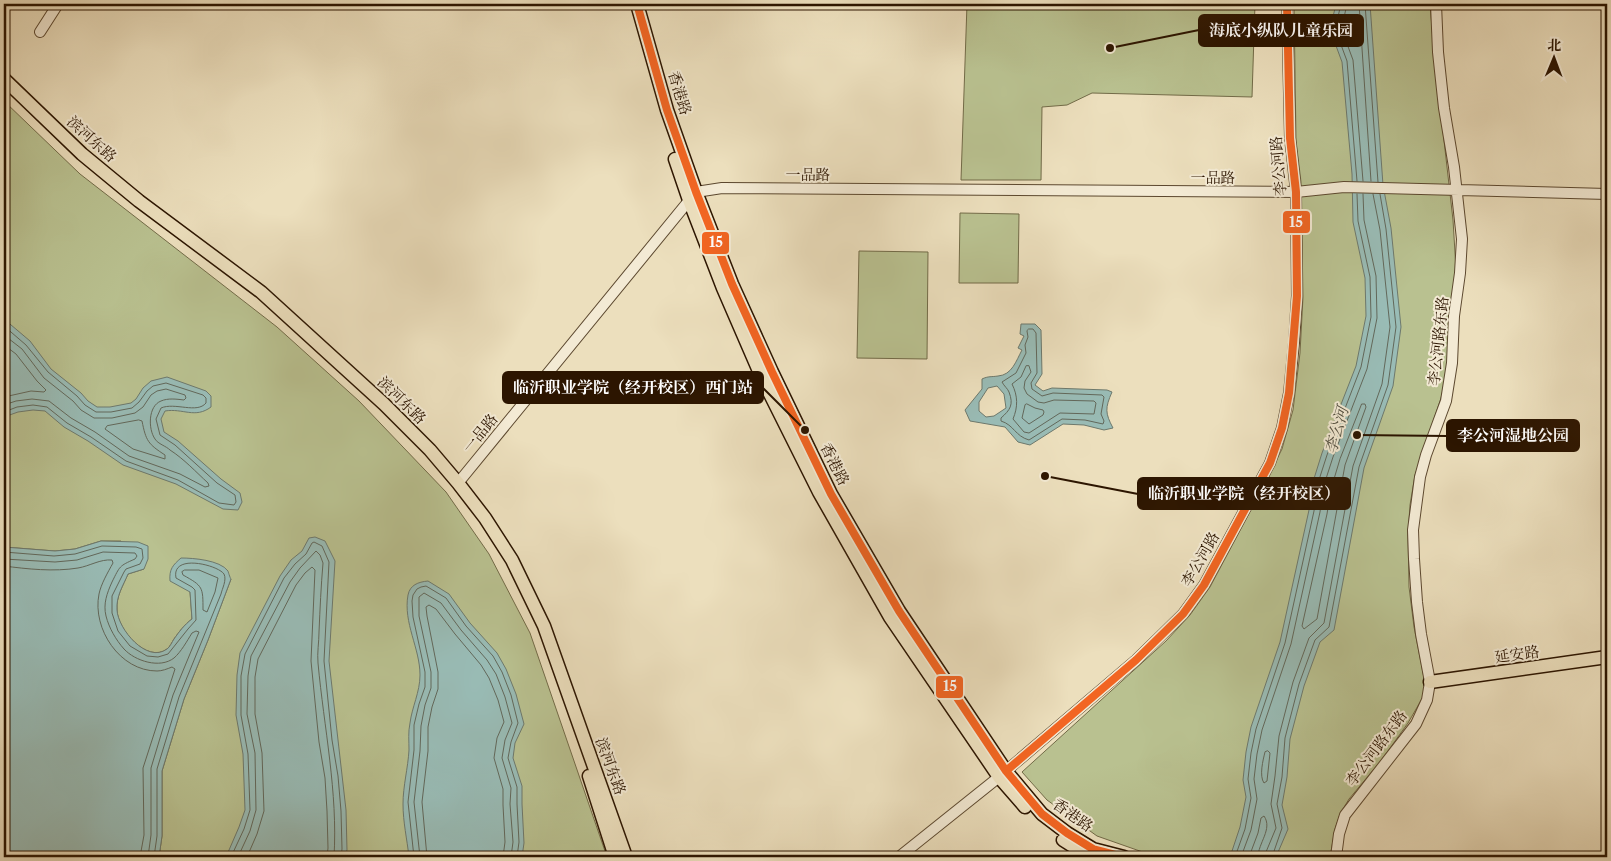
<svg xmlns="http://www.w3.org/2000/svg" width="1611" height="861" viewBox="0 0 1611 861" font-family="'Libre Caslon Text','Noto Serif SC',serif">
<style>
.green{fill:#b9c190;stroke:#726b48}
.water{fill:#99bcb6;stroke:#6d796d;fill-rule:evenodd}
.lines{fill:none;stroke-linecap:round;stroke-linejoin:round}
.shore{stroke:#62685b;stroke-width:1}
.minor-casing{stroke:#5c482f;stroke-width:12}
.major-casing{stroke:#2c1500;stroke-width:15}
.minor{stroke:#f3ead4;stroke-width:10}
.major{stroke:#ecdfbd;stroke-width:12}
.bus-1-casing{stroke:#f3ead4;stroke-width:11}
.bus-1{stroke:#f26522;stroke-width:8}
.labels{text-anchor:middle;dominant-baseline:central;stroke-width:4;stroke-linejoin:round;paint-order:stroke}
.street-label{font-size:15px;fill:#2c1500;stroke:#f3ead4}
.water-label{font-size:16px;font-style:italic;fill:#524f40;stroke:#f3ead4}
.leader{fill:none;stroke:#2c1500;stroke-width:2}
.callout-dot{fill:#2c1500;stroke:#f3ead4;stroke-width:2}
.callout{fill:#2c1500;stroke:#2c1500;stroke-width:2}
.callout-label{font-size:16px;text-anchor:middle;font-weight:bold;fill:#fff}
.line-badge{stroke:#f3ead4;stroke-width:2}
.badge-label{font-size:14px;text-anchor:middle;font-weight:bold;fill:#fff}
</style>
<rect width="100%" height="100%" fill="#ecdfbd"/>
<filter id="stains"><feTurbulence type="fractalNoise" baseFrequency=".004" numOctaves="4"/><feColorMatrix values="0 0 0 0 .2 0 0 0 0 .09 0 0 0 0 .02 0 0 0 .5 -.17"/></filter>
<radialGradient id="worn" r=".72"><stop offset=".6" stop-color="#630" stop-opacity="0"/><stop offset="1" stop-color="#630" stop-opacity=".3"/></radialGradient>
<path class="green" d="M967 4H1255L1252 97 1092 93 1067 105 1042 107 1041 180H961Z
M1294 4H1430L1434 52 1453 220 1456 269 1447 374 1441 398 1415 475 1410 505 1408 535 1409 587 1414 627 1425 683 1423 697 1408 723 1380 762 1349 799 1340 814 1335 829 1330 857 1154 856 1097 836 1047 800 1022 772 1166 641 1190 615 1210 587 1260 493 1282 449 1293 410 1300 353 1303 297 1301 182 1296 140Z
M4 101 80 174 277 327 359 401 446 492 489 554 530 633 607 857H159L162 836V771L184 699 208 640 231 579 190 591 192 619C184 625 179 632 174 639 172 642 170 647 167 649 147 664 117 629 117 610 116 596 123 586 128 574L144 569 121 541H101L75 549 55 551 4 547Z
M960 213 1019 214 1018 283H959Z
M859 251 928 252 927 359 857 358Z"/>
<path class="water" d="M1336 4H1370L1383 185 1391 228 1401 327 1393 386 1364 468 1334 630 1320 642 1304 686 1290 739 1287 777 1282 805 1288 829 1276 857H1230L1240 827 1246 797 1243 780 1246 752 1251 727 1280 642 1309 510 1312 485 1322 453 1356 366 1366 316 1365 278 1353 222 1352 174 1342 62 1332 35V21Z
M4 319 30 341 51 369 81 393 88 401 97 407H110L131 403 136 399 143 388 151 381 167 377 206 391 211 396V407C195 419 183 408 165 411L161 419 164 432 178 441 221 479 240 493 242 502 238 510 223 509 176 484 123 465 88 441 64 427 45 411 33 410 18 412 4 417Z
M1021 324H1035L1041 330 1042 374 1035 385 1043 391 1052 388 1107 390 1112 392C1105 408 1105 413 1113 428L1104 430 1084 425 1063 424 1030 445 1018 442 1005 427 970 421 965 410 982 389V379C988 376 992 377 998 376 1012 375 1016 361 1022 350L1018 348 1024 336 1020 334ZM997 386 1004 394 1006 408 994 416 986 417 979 411V402L988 388Z
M315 537 325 541 335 561 329 661 346 810 347 850 345 857H226L239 827 245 810 243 754 236 715 237 675 240 653 280 576 291 560 302 551 309 538Z
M101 541 138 542 148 546V559L144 569 128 574C123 586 116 596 117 610 118 629 147 664 167 649 170 647 172 642 174 639 179 632 184 625 192 619L190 592 170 581C169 569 173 565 181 558 193 558 220 560 228 571 228 571 230 578 231 579L208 640 184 699 162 771V836L159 857H4V547L55 551 75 549Z
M428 581 449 594 470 623 497 653 506 669 516 694 524 724 515 743 513 758 522 786V804L524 843 522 857H409C407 839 403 822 403 804 403 786 408 768 409 750 409 741 408 732 410 723 412 707 420 692 420 675 420 648 403 623 408 595 410 585 418 582 428 581Z"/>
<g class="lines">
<path class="shore" d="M1341 4 1337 21V34L1347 61 1357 181
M1347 4 1343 22V33L1353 60 1363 181
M1359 4 1371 181
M1365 4 1378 182
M4 326 26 345 48 372 77 396 85 405 96 412H111L132 408 139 402 147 391 153 386 166 383 203 395 206 398V403C197 414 175 402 161 408L156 419 160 435 175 445 217 483 235 495 236 502 234 505 219 503 178 480 126 461 91 437 67 423 47 407 33 405 17 407 4 412
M1029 329H1033L1036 333 1037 373 1031 383 1032 389 1042 396 1053 393 1102 395 1104 397 1101 414 1104 421 1103 424 1085 420 1062 419 1029 440C1015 436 1014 425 1001 421V418C1010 410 1014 405 1009 392 1008 389 1004 386 1002 382L1016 373 1026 353 1025 345 1028 337 1027 331Z
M4 335 22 349 44 378 73 401 81 410 94 418H112L135 413 143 407 151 395 157 391 166 389 185 395 186 398 184 400C176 399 168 398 161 401 148 406 148 429 155 439 158 444 166 446 170 450 184 459 196 472 208 483L209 486 205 487 180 474 129 456 95 432 71 418 49 401 32 399 16 401 4 405
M4 345 16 354 37 381 46 390 44 392 31 391 4 397
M1029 366 1031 372 1025 381 1024 388 1027 394 1038 402 1044 403 1054 400 1094 401 1096 403 1094 414 1060 413 1029 433 1024 432 1013 419C1018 407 1018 396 1012 384L1021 377 1026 366Z
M1027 404 1035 408 1043 410 1044 412 1043 415 1029 424 1022 418 1025 405Z
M1362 404H1365L1366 407 1345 465 1317 619 1304 629 1302 626 1327 514 1331 489 1340 459Z
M139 420 142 421C146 441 148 444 165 455V459L133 449 105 429 107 426Z
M4 552 54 556 75 554 102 546 136 547 142 549 143 558 140 564 126 569 124 572 112 596V613L118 631 130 646 147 656 158 657 168 654 188 629 196 620 195 590 192 587 176 578C171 553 218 565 224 574 227 580 222 589 221 594L179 697 157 769V836L154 857
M4 559 55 562 77 560 103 552 135 553 137 556 135 559C119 566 120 566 112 582 107 593 103 604 106 616 109 628 116 640 124 649 135 661 160 669 174 658 181 652 187 641 192 633L196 631 199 632 173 695 151 768V835L148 857
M4 566C27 569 54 572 78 568 90 566 100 559 112 560L113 563C108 572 101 584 99 594 92 629 120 671 157 671 162 671 167 669 172 667L175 669 143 768 144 835 140 857
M185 570H199L218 578 215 592 207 612 203 610C203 587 203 586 183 575L182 572Z
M1268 751 1270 753 1267 781 1264 783C1259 776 1263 760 1265 752Z
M231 857 244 829 250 810 248 754 241 715V676L245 654 284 578 295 564 306 554 312 543 314 542 322 546 329 562 324 661 332 740 338 776 341 811 342 849 341 857
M238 857 250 831 256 810 255 753 247 714 248 676 251 656 290 582 300 568 316 551 320 555 323 563C321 586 320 609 319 632 319 642 317 653 318 663 324 728 338 792 334 857
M247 857 257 834 264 811 262 753 255 714V677L258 659 296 585 305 573 312 567 315 570 311 661 319 742 325 778 327 811 328 848 327 857
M414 857 408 802 414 750V725L419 704 425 687V672L413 617 412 601 413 595 417 589 421 587 426 586 446 598 466 626 493 656 502 672 511 695 518 723 511 742 508 758 517 787V804L519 842 517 857
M420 857 414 802 420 751 421 726 425 705 431 688V672L419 616V597L424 593 441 603 461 630 487 660 496 674 505 697 512 723 505 740 502 758 511 788 510 804 513 842 511 857
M427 857 422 802 428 751V727L432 707 438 689V672L427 616 426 607 429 605 436 609 455 634 481 665 489 678 498 700 504 722 497 738 494 758 503 789V805L505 842 503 857
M1235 857 1245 829 1251 798 1248 779 1251 753 1256 729 1285 643 1314 511 1317 486 1327 455 1361 367 1371 317 1370 277 1358 221 1357 194
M1241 857 1251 830 1257 799 1254 779 1257 754 1262 730 1291 644 1320 512 1323 488 1333 457 1367 369 1377 318 1376 276 1364 220 1363 194
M1249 857 1258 833 1261 818 1264 816C1273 829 1258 843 1258 857
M1265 857 1266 852 1276 828 1271 804 1275 776 1279 736 1293 682 1309 638 1324 623 1353 466 1382 384 1390 327 1380 230 1373 194
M1272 857 1282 828 1277 804 1282 777 1285 738 1299 684 1315 640 1329 627 1359 467 1388 385 1396 327 1386 229 1380 194"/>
<defs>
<path id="minor" d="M40 32 58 4
M458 483 696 192 722 188 1296 192 1344 187 1607 194
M899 857 999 777 1136 660 1183 614 1204 585 1270 463 1282 428 1289 393 1294 343 1297 296 1296 192 1290 138 1287 4
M1336 857 1339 834 1345 815 1416 724 1427 700 1430 682 1421 634 1417 602 1414 559 1413 530 1420 477 1426 455 1446 401 1452 363 1454 316 1460 273 1462 239 1454 167 1444 108 1438 52 1436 4"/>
<path id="major" d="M637 4 667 110 696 192 732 284 772 372 831 494 899 611 1006 771 1042 814 1067 833 1093 849 1124 857
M4 79 82 154 139 201 261 292 384 404 430 450 458 483 485 518 512 560 544 626 626 857
M675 159 689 200 723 288 762 378 819 492 890 617 999 777 1025 807
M1430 682 1607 657
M589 776 615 857
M1063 840 1090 857"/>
</defs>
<use href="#minor" class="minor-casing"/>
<use href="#major" class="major-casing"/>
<use href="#minor" class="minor"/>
<use href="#major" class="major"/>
<defs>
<path id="bus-1" d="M637 4 667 110 696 192 732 284 772 372 831 494 899 611 1006 771 1042 814 1067 833 1093 849 1124 857
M1006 771 1136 660 1183 614 1204 585 1270 463 1282 428 1289 393 1297 296 1296 192 1290 138 1287 4"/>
</defs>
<use href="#bus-1" class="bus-1-casing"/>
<use href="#bus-1" class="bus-1"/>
</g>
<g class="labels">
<g class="street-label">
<text transform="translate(680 93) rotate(73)">香港路</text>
<text transform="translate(92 139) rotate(42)">滨河东路</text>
<text transform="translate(1278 166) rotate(-95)">李公河路</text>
<text x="808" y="174">一品路</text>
<text x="1213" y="177">一品路</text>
<text transform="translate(1438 341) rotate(-84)">李公河路东路</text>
<text transform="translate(402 400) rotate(44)">滨河东路</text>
<text transform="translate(480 433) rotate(-51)">一品路</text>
<text transform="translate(835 464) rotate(63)">香港路</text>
<text transform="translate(1200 559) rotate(-60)">李公河路</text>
<text transform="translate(1517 654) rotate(-8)">延安路</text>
<text transform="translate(1376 748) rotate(-53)">李公河路东路</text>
<text transform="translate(611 766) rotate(70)">滨河东路</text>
<text transform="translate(1073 815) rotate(35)">香港路</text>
</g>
<g class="water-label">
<text transform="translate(1336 430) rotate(-74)">李公河</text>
</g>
</g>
<path class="leader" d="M1110 48L1199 30M805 430L763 388M1357 435L1447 436M1045 476L1138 494"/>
<g class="callout-dot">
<circle cx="1110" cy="48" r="5"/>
<circle cx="805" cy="430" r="5"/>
<circle cx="1357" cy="435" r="5"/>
<circle cx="1045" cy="476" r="5"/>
</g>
<g class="callout">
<rect x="1199" y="15" width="164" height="31" rx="5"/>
<rect x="503" y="372" width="260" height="31" rx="5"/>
<rect x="1447" y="420" width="132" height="31" rx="5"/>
<rect x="1138" y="478" width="212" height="31" rx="5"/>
</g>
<g class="callout-label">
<text x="1281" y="36">海底小纵队儿童乐园</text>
<text x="633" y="393">临沂职业学院（经开校区）西门站</text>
<text x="1513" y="441">李公河湿地公园</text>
<text x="1244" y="499">临沂职业学院（经开校区）</text>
</g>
<g class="line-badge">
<rect x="1282" y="210" width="29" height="24" rx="5" fill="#f26522"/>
<rect x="701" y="231" width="29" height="24" rx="5" fill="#f26522"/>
<rect x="935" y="675" width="29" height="24" rx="5" fill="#f26522"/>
</g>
<g class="badge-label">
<text x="1296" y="227">15</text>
<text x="716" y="247">15</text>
<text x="950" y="691">15</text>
</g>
<rect width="1611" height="861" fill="none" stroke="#ecdfbd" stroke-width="20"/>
<rect x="5" y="5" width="1601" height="851" fill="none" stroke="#2c1500" stroke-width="2.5"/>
<rect x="10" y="10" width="1591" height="841" fill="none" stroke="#2c1500"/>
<g transform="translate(1554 58) rotate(1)" stroke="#f3ead4" stroke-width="4" paint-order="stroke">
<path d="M0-4L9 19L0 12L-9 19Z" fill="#2c1500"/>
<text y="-8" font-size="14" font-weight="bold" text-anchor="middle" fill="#2c1500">北</text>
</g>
<rect width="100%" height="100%" filter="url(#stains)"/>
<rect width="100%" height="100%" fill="url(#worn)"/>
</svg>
